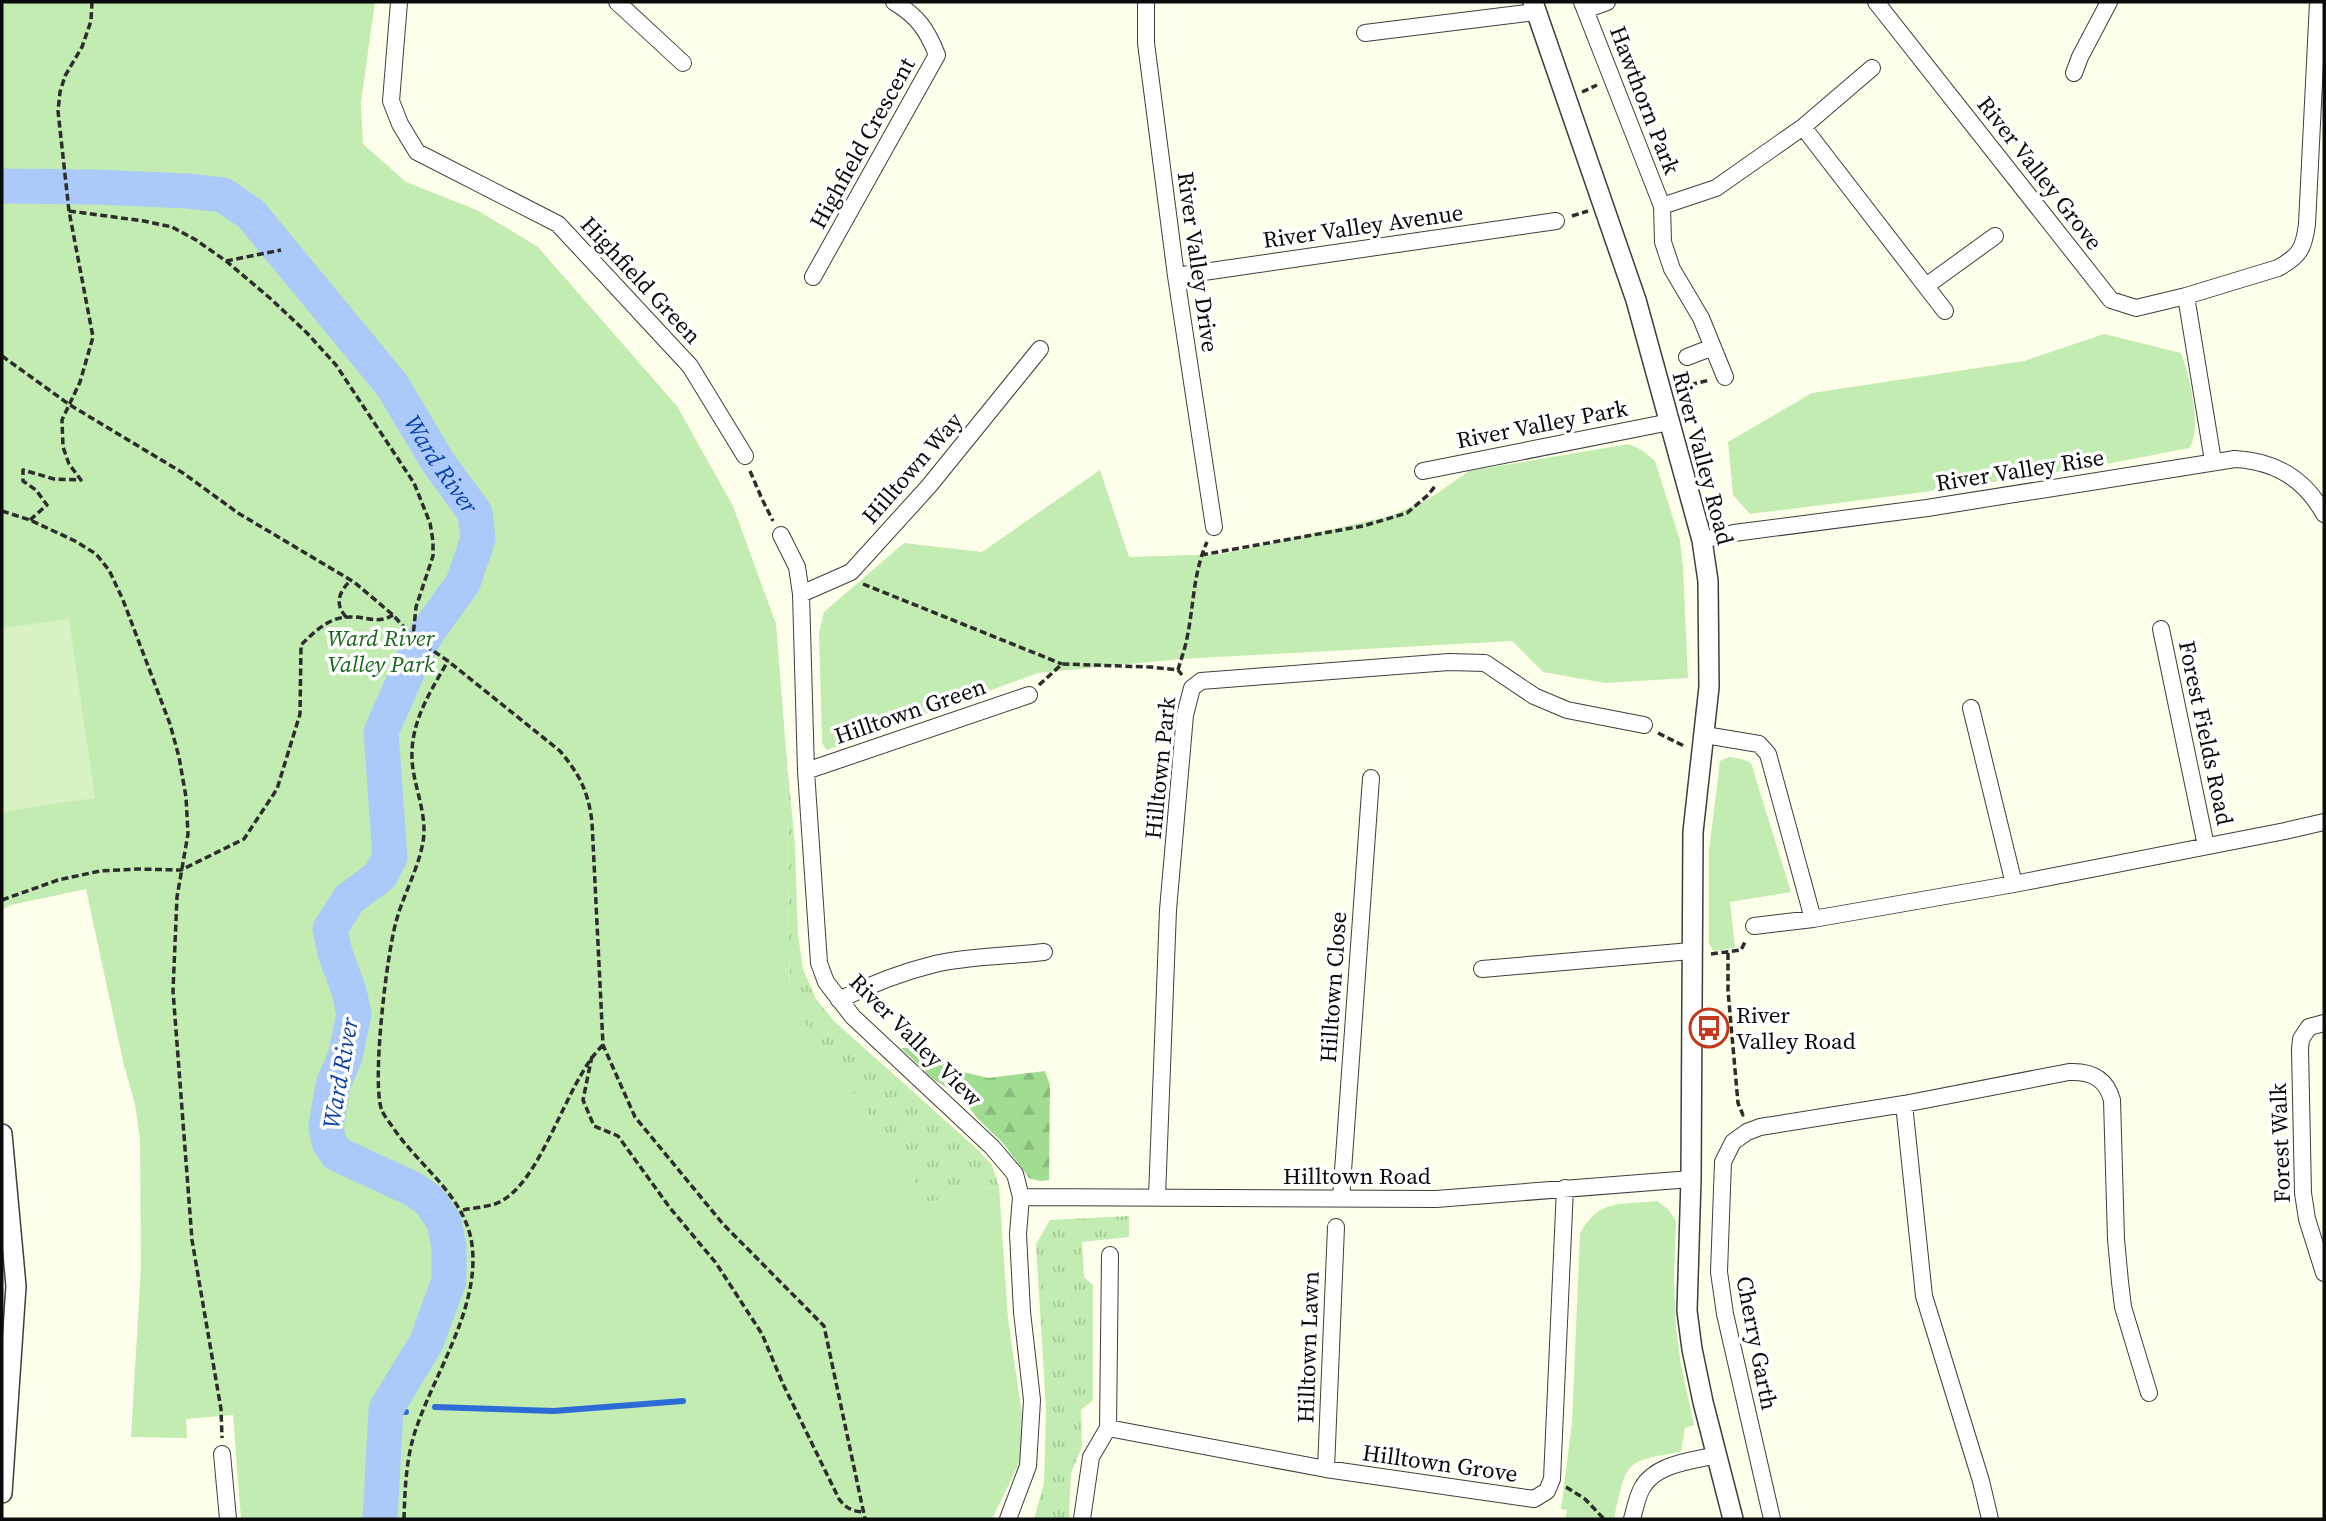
<svg xmlns="http://www.w3.org/2000/svg" width="2326" height="1521" viewBox="0 0 2326 1521" font-family="'Source Serif 4',serif">
<style>
.grass{fill:url(#grass-tufts)}
.forest{fill:url(#forest-firs)}
.park{fill:#c2ecb1}
.pitch{fill:#d8f2c4}
.lines{fill:none;stroke-linecap:round;stroke-linejoin:round}
.stream{stroke:#2d6cd6;stroke-width:6}
.river{stroke:#abcafa;stroke-width:35}
.minor-casing{stroke:#3e3e3e;stroke-width:18}
.tertiary-casing{stroke:#3e3e3e;stroke-width:22}
.path{stroke:#2d2d2d;stroke-width:3.5;stroke-dasharray:7 3.5;stroke-linecap:butt}
.minor{stroke:#fff;stroke-width:16}
.tertiary{stroke:#fff;stroke-width:19}
.labels{text-anchor:middle;dominant-baseline:central;stroke-width:7;stroke-linejoin:round;paint-order:stroke}
.street-label{font-size:23px;fill:#0b0b0b;stroke:#fff}
.park-label{font-size:23px;font-style:italic;fill:#18671a;stroke:#fff}
.poi-label{font-size:23px;fill:#0b0b0b;stroke:#fff;text-anchor:start}
.water-label{font-size:24px;font-style:italic;fill:#0d40a5;stroke:#fff}
</style>
<defs>
<pattern id="grass-tufts" width="24" height="20" patternUnits="userSpaceOnUse" patternTransform="scale(1.75)"><rect width="24" height="20" fill="#c2ecb1"/><path d="M3 7l-1-3M5 7V3M7 7l1-3M15 17l-1-3M17 17v-4M19 17l1-3" fill="none" stroke="#a5c997"/></pattern>
<pattern id="forest-firs" width="22" height="20" patternUnits="userSpaceOnUse" patternTransform="scale(1.75)"><rect width="22" height="20" fill="#a1dd90"/><path d="M5 1l3.5 6h-7zM16 11l3.5 6h-7z" fill="#89bc7b"/></pattern>
</defs>
<rect width="100%" height="100%" fill="#feffea"/>
<path class="grass" d="M786 750 795 845 798 934 803 969 816 999 834 1021 976 1148 992 1165 999 1186 929 1202 790 1002Z
M1129 1216V1237L1082 1242 1084 1277 1093 1285V1400L1081 1410 1082 1447 1071 1473 1069 1519H1034L1044 1483 1046 1409 1036 1244 1050 1220Z"/>
<path class="forest" d="M901 1048H926L964 1072 988 1078 1045 1071 1050 1085 1049 1180 1040 1181 1029 1178 1003 1143 978 1119 960 1096 933 1079Z"/>
<path class="park" d="M2 2H375L361 102 363 144 406 182 477 210 538 247 677 406 733 506 776 624 786 750 790 1002 929 1202 999 1186 1008 1319 1027 1447 992 1519H241L233 1415 186 1419 187 1438 131 1437 141 1266 140 1140 135 1104 124 1066 86 889 11 905 2 910Z
M2104 334 2181 353C2189 373 2203 431 2189 448 2043 478 1897 496 1750 514L1733 495 1728 442 1812 393 2024 361Z
M1629 444 1642 450 1655 461 1680 540 1683 568 1688 678 1605 683 1543 672 1512 641 1181 659 1038 673 827 750 822 743 819 633 824 612 904 543 982 552 1100 470 1129 557 1222 554 1390 516 1429 499 1469 471Z
M1729 757 1742 759 1751 763 1791 892 1730 902 1735 948 1713 951 1709 943V850L1720 761Z
M1657 1201 1668 1209 1676 1221 1674 1278 1676 1328 1681 1365 1694 1425 1685 1428 1681 1452C1622 1461 1627 1463 1614 1519H1565L1567 1510 1561 1509 1572 1423 1580 1233C1600 1198 1621 1205 1657 1201Z"/>
<path class="pitch" d="M69 619 95 798 2 812V628Z"/>
<g class="lines">
<path class="stream" d="M435 1407 554 1411 683 1401
M386 1409 406 1412"/>
<path class="river" id="s1" d="M2 186 96 187 188 191 223 195 251 214 392 385 438 462 475 513 478 539 463 583 427 633 411 664 381 732 390 857 380 876 349 899 330 929 335 953 349 991 354 1014 345 1057 333 1085 326 1126 329 1142 337 1154 413 1189 430 1201 444 1222 449 1247V1281L426 1343 386 1409 380 1519"/>
<defs>
<path id="minor" d="M399 2 391 101 400 124 417 152 558 224 690 366 745 456
M617 2 683 63
M1146 2V43L1176 276 1214 527
M1582 2 1662 206 1663 242 1672 269 1701 318 1725 377
M1876 2 2111 300 2136 308 2186 296 2213 461
M1585 10 1607 2
M1365 33 1535 12
M2074 73 2080 57 2109 2
M1803 127 1945 311
M1662 206 1716 188 1803 127 1872 68
M1176 276 1556 221
M813 277 937 55C927 29 917 16 894 2
M1926 286 1995 236
M2186 296 2278 268C2300 256 2304 248 2307 224L2318 2
M1687 357 1713 347
M1423 471 1670 422
M781 535 797 567 801 594 806 771 819 963 826 982 853 1017 992 1147 1015 1174 1021 1197 1018 1234 1022 1312 1032 1400 1028 1466 1008 1519
M1702 540 1734 533 1927 508 2235 459C2275 461 2305 479 2324 514
M801 594 851 572 929 486 1040 349
M2161 629 2206 846
M1971 708 2014 884
M1705 735 1759 744 1768 754 1813 919
M806 771 1029 695
M1754 926 1813 919 2014 884 2285 831 2324 822
M1482 969 1691 951
M839 1000C869 985 902 972 935 964 967 956 1011 956 1044 952
M2324 1023 2309 1027 2301 1039 2300 1049 2303 1193 2307 1219 2324 1273
M1904 1104 1924 1296 1981 1481 1990 1519
M1021 1197 1436 1199 1691 1179
M1157 1197 1168 910 1185 715 1192 688 1201 681 1449 662 1485 663 1534 696 1567 710 1644 725
M1341 1199 1371 778
M1108 1428 1326 1469 1534 1499 1547 1491 1552 1479 1565 1188
M222 1454 228 1519
M1326 1469 1336 1227
M1082 1519 1091 1457 1108 1428 1110 1255
M1632 1519C1635 1509 1637 1497 1642 1488 1656 1463 1692 1461 1717 1455
M1772 1519 1725 1314 1719 1272 1723 1162 1733 1142 1747 1132 1760 1127 1904 1104 2069 1072C2091 1071 2106 1078 2112 1100L2116 1239 2120 1282 2123 1307 2149 1393"/>
<path id="tertiary" d="M1533 2 1636 300 1702 540 1708 581 1709 687 1693 832 1691 1179 1687 1311 1692 1349 1703 1402 1733 1519
M2 1134 16 1286 2 1493"/>
</defs>
<use href="#minor" class="minor-casing"/>
<use href="#tertiary" class="tertiary-casing"/>
<path class="path" d="M1582 92 1597 85
M69 211 144 221 172 227 196 240 226 261 271 299 307 333 336 365 414 483 430 523 433 541V556L416 607 413 637
M1572 216 1588 211
M226 261 281 250
M2 356 70 405 183 473 238 513 354 582 393 615 413 637 448 661 560 751C580 775 588 791 592 822L603 1045 635 1117 723 1224 824 1326 865 1519
M1680 387 1710 380
M1681 387 1684 373
M750 471 762 499 773 521
M2 511 30 520 75 541 96 554 109 570 123 600 170 724 179 757 186 797 188 834 177 897 173 991 192 1240 221 1409 222 1438
M30 520 47 505 36 490 23 481V470L54 479 81 480 69 464 63 447 62 420 80 382 93 337 69 211 58 111 60 92 65 76 82 47 91 21 92 2
M1201 555 1363 526 1407 513 1428 495 1436 485
M863 584 1062 664
M346 617C334 603 339 592 351 580
M1178 670C1181 659 1185 649 1187 638 1194 605 1193 573 1207 542
M1039 685 1062 664 1150 667 1178 670 1182 675
M1658 733 1686 747
M2 900 58 880 100 871 138 869 181 870 244 839 277 789 300 714 301 645C314 632 329 617 349 617 366 616 377 625 393 615
M1728 953V991L1738 1103 1743 1115 1745 1114
M1711 954 1741 950 1746 940
M592 1056 583 1100 594 1126 618 1136 670 1208 716 1263 762 1334 783 1384 839 1499C846 1508 851 1511 863 1512
M463 1210C473 1208 485 1207 495 1204 542 1187 565 1081 603 1045
M1566 1487 1585 1499 1604 1519
M404 1519C405 1487 406 1456 417 1426 436 1371 480 1306 472 1245 466 1197 420 1167 394 1129 390 1123 385 1117 382 1111 371 1084 387 953 396 922 403 895 418 870 423 842 427 820 418 796 414 775 405 731 427 697 448 661"/>
<use href="#minor" class="minor"/>
<use href="#tertiary" class="tertiary"/>
</g>
<defs>
<symbol id="bus-ring" viewBox="-11 -11 22 22"><circle r="9.5" fill="#fff" stroke="#c4391b" stroke-width="1.5"/><path d="M-5-6H5V4H4V6H2V4H-2V6H-4V4H-5ZM-3.5-4V0h7V-4ZM-3.5 1.2v1.5H-2V1.2ZM2 1.2v1.5H3.5V1.2Z" fill="#c4391b"/></symbol>
</defs>
<g fill-rule="evenodd">
<use href="#bus-ring" x="1687" y="1006" width="44" height="44"/>
</g>
<g class="labels">
<g class="street-label">
<text transform="translate(1645 100) rotate(69)">Hawthorn Park</text>
<text transform="translate(862 143) rotate(-61)">Highfield Crescent</text>
<text transform="translate(2040 173) rotate(52)">River Valley Grove</text>
<text transform="translate(1363 226) rotate(-8)">River Valley Avenue</text>
<text transform="translate(1198 262) rotate(82)">River Valley Drive</text>
<text transform="translate(641 280) rotate(47)">Highfield Green</text>
<text transform="translate(1542 424) rotate(-11)">River Valley Park</text>
<text transform="translate(1703 458) rotate(75)">River Valley Road</text>
<text transform="translate(912 468) rotate(-49)">Hilltown Way</text>
<text transform="translate(2020 470) rotate(-9)">River Valley Rise</text>
<text transform="translate(910 711) rotate(-19)">Hilltown Green</text>
<text transform="translate(2206 733) rotate(78)">Forest Fields Road</text>
<text transform="translate(1160 768) rotate(-84)">Hilltown Park</text>
<text transform="translate(1333 987) rotate(-86)">Hilltown Close</text>
<text transform="translate(916 1040) rotate(45)">River Valley View</text>
<text transform="translate(2280 1143) rotate(-92)">Forest Walk</text>
<text x="1357" y="1176">Hilltown Road</text>
<text transform="translate(1757 1343) rotate(79)">Cherry Garth</text>
<text transform="translate(1308 1347) rotate(-88)">Hilltown Lawn</text>
<text transform="translate(1440 1463) rotate(8)">Hilltown Grove</text>
</g>
<g class="park-label">
<text x="381" y="638">Ward River<tspan x="381" dy="26">Valley Park</tspan></text>
</g>
<g class="poi-label">
<text x="1736" y="1015">River<tspan x="1736" dy="26">Valley Road</tspan></text>
</g>
<g class="water-label">
<text stroke="none"><textPath href="#s1" startOffset="570">Ward River</textPath></text>
<text transform="translate(340 1073) rotate(-80)">Ward River</text>
</g>
</g>
<rect width="2326" height="1521" fill="none" stroke="#0b0b0b" stroke-width="7"/>
</svg>
